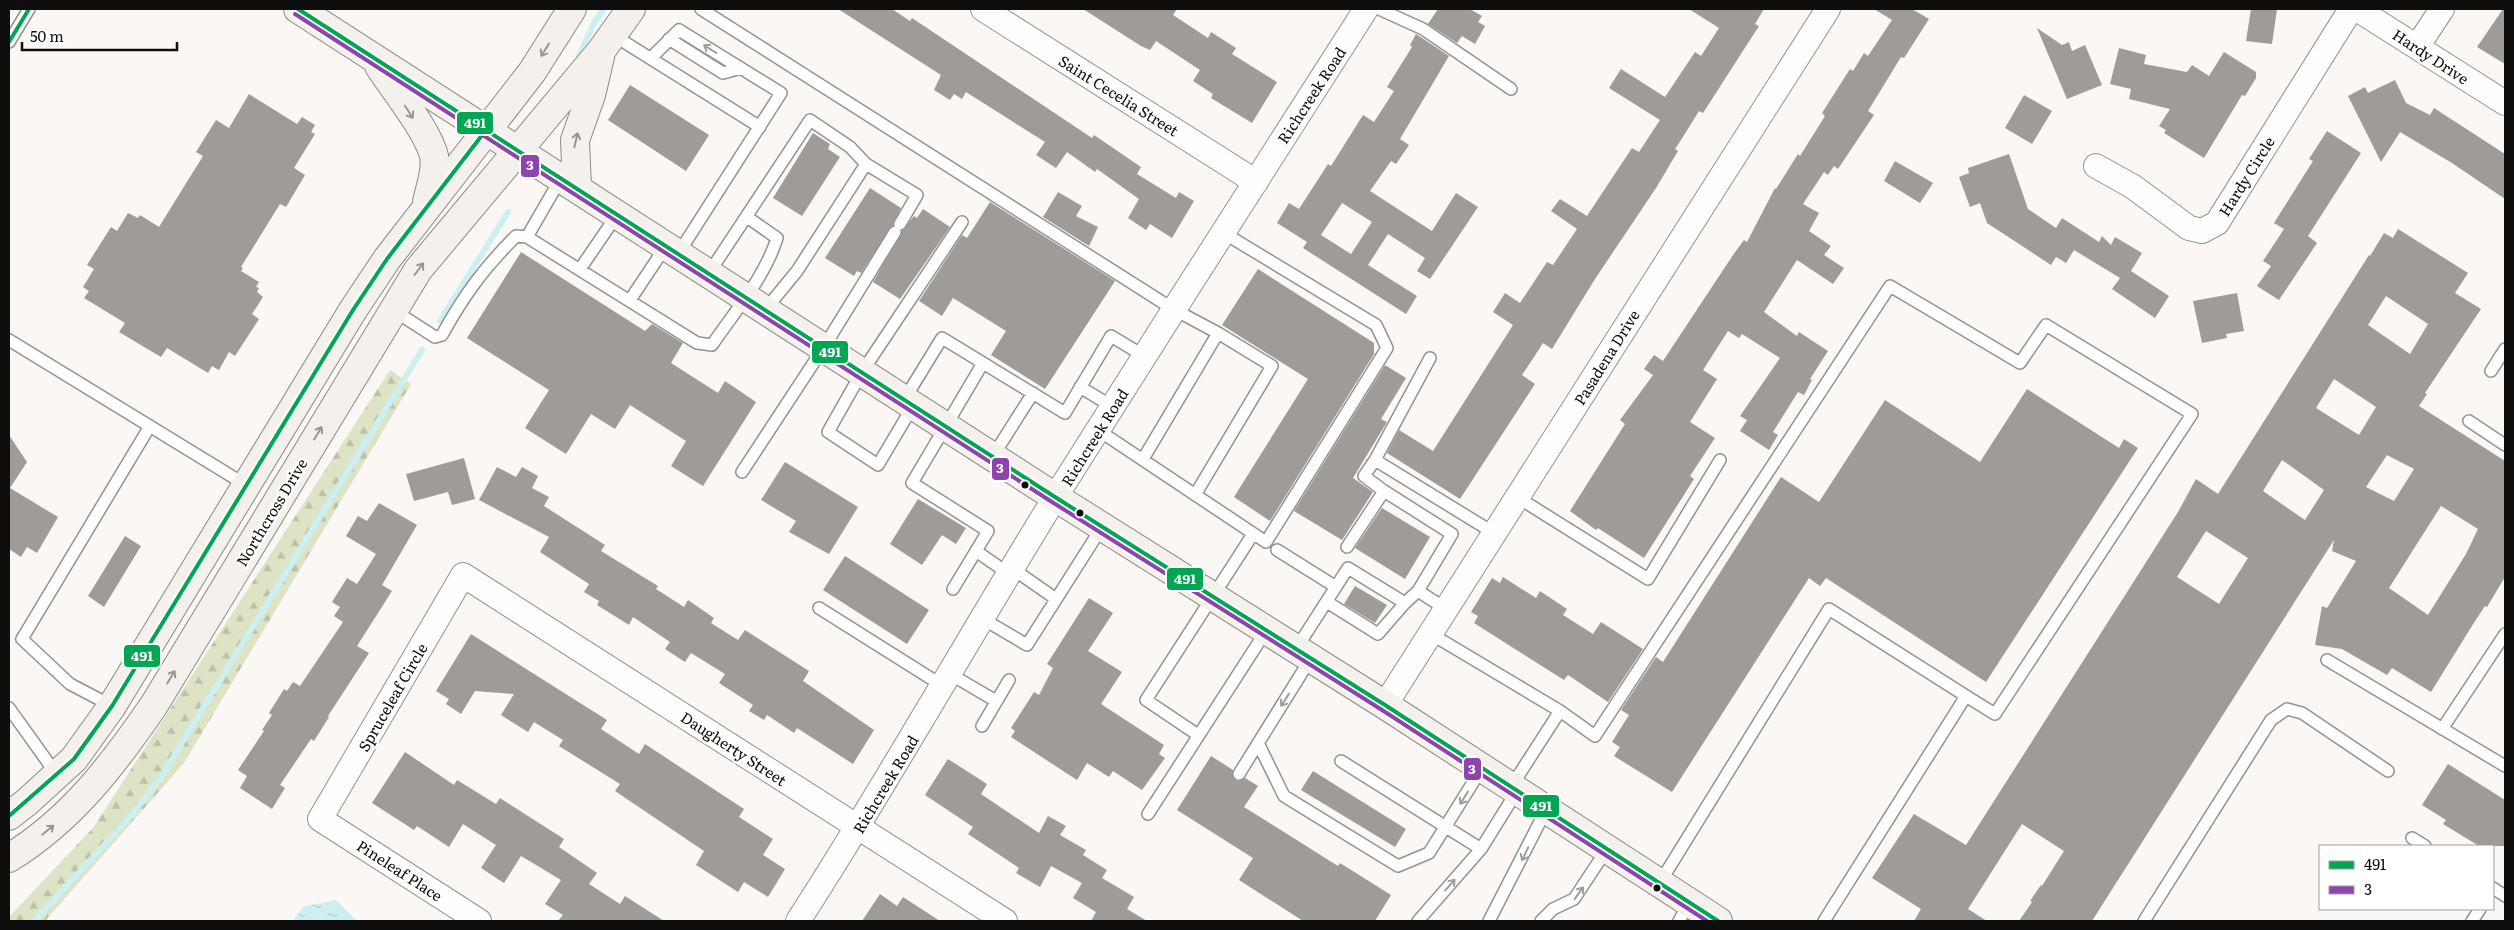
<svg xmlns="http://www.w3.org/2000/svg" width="2514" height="930" viewBox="0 0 2514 930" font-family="Literata,serif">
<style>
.forest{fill:url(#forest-firs)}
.water{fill:url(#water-ripples)}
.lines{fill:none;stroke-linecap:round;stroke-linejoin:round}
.stream{stroke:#cdeff1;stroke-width:6}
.building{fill:#9e9b99;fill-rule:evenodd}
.lane-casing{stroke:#949392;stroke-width:14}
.street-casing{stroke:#949392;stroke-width:26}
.secondary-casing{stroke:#8b8a88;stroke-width:30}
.lane{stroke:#fefefd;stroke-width:11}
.street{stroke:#fefefd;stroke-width:24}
.secondary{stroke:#f4f0eb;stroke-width:28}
.bus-1-casing{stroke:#fff;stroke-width:8}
.bus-2-casing{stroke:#fff;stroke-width:8}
.bus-1{stroke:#00a651;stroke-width:4}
.bus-2{stroke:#8e44ad;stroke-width:4}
.oneway{stroke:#9e9e9d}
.oneway2{stroke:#989693}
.bus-dot{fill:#0e0e0e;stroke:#fff;stroke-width:2}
.labels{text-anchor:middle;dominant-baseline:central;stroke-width:5;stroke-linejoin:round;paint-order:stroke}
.street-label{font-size:15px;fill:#0e0e0e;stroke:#fff}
.line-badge{stroke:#fff;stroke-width:2}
.badge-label{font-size:14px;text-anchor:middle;font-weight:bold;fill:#fff}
</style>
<defs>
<pattern id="forest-firs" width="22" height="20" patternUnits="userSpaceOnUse" patternTransform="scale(1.25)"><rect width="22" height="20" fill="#dde4c5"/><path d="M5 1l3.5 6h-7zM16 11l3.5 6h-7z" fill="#bcc2a8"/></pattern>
<pattern id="water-ripples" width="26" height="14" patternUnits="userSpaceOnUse" patternTransform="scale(1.25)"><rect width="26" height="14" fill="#cdeff1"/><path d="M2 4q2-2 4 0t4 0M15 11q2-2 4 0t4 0" fill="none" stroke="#afcccd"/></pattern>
</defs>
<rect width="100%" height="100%" fill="#faf7f4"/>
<path class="forest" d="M390 370 411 384 184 763 45 921H9V917L93 828Z"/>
<path class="water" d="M336 900 357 921H293L303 907Z"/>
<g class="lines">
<path class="stream" d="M576 63 594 23 604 9
M440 321 508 212
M34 921 132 815 161 777 422 350"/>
</g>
<path class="building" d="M838 9H892L910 21 912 18 1092 138 1094 135 1141 167 1137 174 1176 198 1179 192 1194 201 1172 238 1150 224 1146 230 1128 218 1139 199 1097 169 1095 172 1067 152 1056 168 1036 155 1045 142 966 92 962 99 954 94 950 100 934 90 941 75Z
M1083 9H1177L1173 15 1208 38 1211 32 1236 48 1232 54 1277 82 1252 123 1211 98 1213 94 1193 81 1200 70 1156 41 1150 50 1141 46Z
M1438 9H1470L1482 16 1478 22 1485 26 1475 44 1462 36 1457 43 1428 24Z
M1689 9H1764L1755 24 1759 26 1703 113 1699 111 1681 140 1675 149 1678 151 1656 188 1595 279 1552 349 1543 343 1534 357 1522 375 1535 384 1460 499 1387 453 1399 430 1433 451 1513 325 1493 312 1505 293 1520 303 1547 262 1553 265 1577 229 1551 211 1560 199 1587 216 1632 148 1639 152 1660 120 1609 88 1621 69 1665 97 1695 52 1701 56 1719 28Z
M1874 9H1912L1929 19 1904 58 1901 57 1868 111 1874 115 1838 169 1834 166 1828 175 1824 172 1803 204 1819 213 1809 231 1831 246 1824 255 1844 268 1833 284 1797 260 1764 312 1797 336 1799 332 1828 351 1810 379 1812 380 1804 395 1798 392 1773 432 1778 435 1769 450 1740 431 1747 420 1740 416 1780 358 1742 334 1739 338 1728 331 1703 370 1717 379 1690 422 1715 438 1690 476 1694 479 1644 558 1598 528 1596 530 1570 511 1625 424 1620 420 1653 375 1644 369 1654 355 1663 361 1733 255 1744 240 1747 242 1775 188 1776 189 1798 154 1800 156 1825 116 1822 113 1850 69 1853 71 1864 53 1868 56 1892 20Z
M2251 9H2277L2272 44 2246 41Z
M2503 9H2505V64L2477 47Z
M2037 28 2062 45 2069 42 2072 51 2085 45 2102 85 2067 99Z
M1416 34 1449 56 1400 139 1409 145 1396 164 1391 161 1370 191 1432 231 1456 193 1478 207 1430 279 1417 271 1425 258 1388 234 1368 265 1417 296 1406 314 1303 248 1307 242 1277 223 1289 203 1299 209 1328 164 1331 166 1363 115 1374 122 1394 91 1387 87 1412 47 1410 45ZM1342 203 1372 222 1351 254 1321 235Z
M2119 48 2146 55 2144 64 2187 72 2192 65 2209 76 2224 52 2256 72V78L2245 96 2242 95 2204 158 2164 133 2166 130 2159 126 2170 109 2129 99 2131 89 2110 84Z
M2395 80 2406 103 2430 115 2434 108 2505 154V199L2452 163 2400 132 2381 162 2348 96 2365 87 2368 93Z
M630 85 709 135 686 171 608 120Z
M249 94 297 124 302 117 315 125 311 132 315 134 294 168 305 175 286 207 280 204 241 267 243 268 241 271 259 282 256 287 259 288 257 292 263 297 252 314 259 319 235 356 229 352 219 370 212 366 208 373 167 348 161 357 119 332 125 323 84 298 89 291 83 287 94 269 87 265 111 227 117 231 128 213 138 218 140 215 159 227 203 156 196 152 216 120 229 128Z
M2024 95 2052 111 2032 144 2005 128Z
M2327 131 2361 153 2308 236 2317 243 2279 300 2257 286 2271 266 2263 261 2284 229 2274 223 2313 161 2309 159Z
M813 133 830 144 828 149 840 157 802 216 773 198Z
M2009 154 2028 209 2056 228 2062 218 2099 242 2102 236 2111 245 2115 237 2142 253 2131 271 2169 296 2155 318 2112 289 2120 278 2074 250 2066 263 2056 257 2051 265 1987 223 1980 203 1970 207 1959 177 1969 173 1968 168Z
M1895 161 1933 183 1920 203 1884 181Z
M870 188 901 208 893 225 861 273 857 271 854 276 825 258Z
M1058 192 1082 206 1076 216 1098 227 1089 246 1043 217Z
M990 202 1115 281 1045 389 991 355 1006 331 953 298 942 316 919 301 962 235 967 238Z
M923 209 950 227 900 299 873 282 902 231 914 216 917 218Z
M2398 229 2468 273 2455 293 2481 309 2425 393 2427 394 2419 406 2505 461V577L2487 607 2485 606 2475 621 2431 692 2392 668 2387 675 2342 649 2315 645 2322 606 2327 608 2356 561 2332 551 2334 540 2092 921H2019L2032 902 2030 901 2041 885 2042 886 2064 851 2022 824 1968 909 1987 921H1914L1921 909 1872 878 1914 814 1966 845 2178 512 2196 479 2218 494 2369 255 2370 256 2384 233 2393 238ZM2386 296 2428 324 2410 354 2368 325ZM2334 379 2376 407 2359 435 2316 408ZM2387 455 2414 469 2394 501 2366 487ZM2282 460 2324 490 2305 520 2263 491ZM2441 506 2478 529 2466 554 2428 615 2389 588ZM2206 531 2248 558 2219 604 2177 577Z
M521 252 645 331 652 324 683 343 671 363 718 393 725 381 756 402 703 486 671 466 686 441 630 405 615 429 591 414 566 454 525 428 549 390 467 338Z
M1258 269 1374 343V354L1270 521 1234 497 1308 379 1222 325Z
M2237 293 2244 331 2226 334 2227 338 2202 343 2193 301Z
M1385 365 1406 378 1381 419 1387 422 1353 478 1373 492 1342 540 1294 511Z
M2027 389 2119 448 2124 439 2138 448 1986 682 1826 578 1820 586 1809 578 1672 792 1614 756 1620 747 1612 742 1629 715 1621 710 1656 657 1663 662 1781 477 1819 502 1885 400 1980 462Z
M9 435 27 462 10 488 58 517 37 553 27 547 21 557 9 549Z
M464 458 475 499 452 505 448 492 414 501 406 474Z
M785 462 858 507 829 554 789 532 796 521 761 500Z
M497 467 516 477 522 467 538 476 532 488 549 497 544 506 605 545 601 551 658 586 656 589 684 607 688 600 714 618 711 623 738 640 745 630 809 671 803 681 874 730 853 764 797 728 794 733 767 715 764 720 749 711 753 705 719 683 725 674 691 653 685 662 665 649 670 642 633 617 629 625 597 605 599 601 584 592 589 584 540 552 549 537 479 500Z
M918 499 966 528 956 544 942 535 922 565 890 544Z
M379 503 417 525 382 585 392 591 357 646 369 653 328 716 329 717 314 741 311 739 280 785 285 788 272 809 240 788 247 776 238 770 264 731 262 730 272 715 269 713 284 689 287 691 293 682 300 686 343 622 334 616 340 607 332 602 347 578 357 584 376 554 346 536 358 516 367 521Z
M1382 508 1430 537 1405 579 1355 548Z
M125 536 141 546 104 607 88 596Z
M845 556 929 610 907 644 823 590Z
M1503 577 1536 598 1540 591 1567 609 1563 615 1593 634 1601 622 1643 649 1608 702 1568 675 1564 680 1474 623 1478 616 1471 612 1492 578 1500 583Z
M1355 586 1387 605 1375 623 1344 604Z
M1089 598 1113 613 1088 651 1122 672 1101 704 1164 745 1159 754 1165 758 1142 790 1113 771 1109 777 1087 763 1077 780 1011 737 1015 731 1011 728 1034 692 1039 695 1053 668 1047 664Z
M471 634 607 720 601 729 639 754 645 744 744 809 739 817 773 839 763 855 785 869 768 897 744 882 738 892 696 865 704 851 615 791 620 784 559 746 563 740 534 722 528 732 501 715 514 694 475 691 461 714 446 704 449 699 436 691Z
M405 752 454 785 457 780 496 804 500 798 564 839 559 847 597 873 589 884 620 904 625 896 664 921H558L563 915 545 904 561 880 521 856 504 883 481 868 496 845 463 824 449 847 417 826 414 830 372 803Z
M1211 756 1233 770 1232 774 1235 780 1239 781 1245 778 1258 786 1244 807 1338 866 1340 863 1391 895 1375 921H1303L1239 880 1253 858 1177 810Z
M948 759 987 784 981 794 1039 833 1048 816 1066 826 1060 835 1086 850 1083 855 1107 870 1102 878 1134 897 1127 909 1147 921H1091L1096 912 1073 898 1082 883 1051 866 1040 887 1016 873 1019 868 968 834 973 827 925 795Z
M2448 764 2505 800V846H2479L2443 824 2446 820 2422 805Z
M1313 771 1406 829 1395 847 1301 790Z
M880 894 897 906 903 897 940 921H862Z"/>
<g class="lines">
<defs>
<path id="lane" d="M701 9 1173 309 1218 333
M1379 9 1423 29 1511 89
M613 35 760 127
M669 39 723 73 741 68
M9 42 29 9
M651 58 679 30 781 93 678 254
M527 237 561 178
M580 269 617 215
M709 273 810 120 850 147 866 164
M630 300 666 246
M393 310 435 337 442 335C464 295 484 268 516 236L527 237 697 343 712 345C735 311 765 277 777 238L747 217
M765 310 797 271 866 164 917 195 900 224
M9 340 246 485
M2491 371 2505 349
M1080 387 1113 407
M904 400 942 338 1065 413 1111 336 1144 356
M913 406 878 465 828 432 862 372 962 222
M2469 421 2505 445
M1098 430 1266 542 1387 348 1376 325 1222 232
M993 456 1033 393
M1143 459 1218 333 1272 366 1195 495
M1375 460 1430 358
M742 472 824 347 895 232
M1384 491 1452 534 1418 591 1446 609
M1517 497 1648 579 1720 460
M1347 547 1384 491 1364 476 1375 460 1494 533
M1277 550 1336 587
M976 551 988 531 912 483 983 363
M1013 569 1056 599
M953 589 976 551 1009 574
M1327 602 1378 634 1405 603
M819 608 943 686
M983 619 1027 645 1102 527
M1431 634 1560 711 1595 736 1890 286 2020 363 2046 325 2192 414 1995 714 1966 696
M1296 649 1348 568 1405 603 1418 591
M2327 660 2505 766
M950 674 996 701
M112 706 70 684 22 639 150 426
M9 708 57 775
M982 726 1009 680
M2442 729 2505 634
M1198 735 1146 700 1253 534
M1258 743 1284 796 1398 866 1429 853 1482 768
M1341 761 1481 849
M1239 774 1311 658
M1511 787 1560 711
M1148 814 1266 631
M2412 838 2425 846
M1659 884 1829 609 1966 696 1824 921
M2493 888 2505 896
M1418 921 1481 849 1517 791
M1489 921 1546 810
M1541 921 1553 909 1574 899 1607 849
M1679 921 1689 903
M2144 921 2271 720 2287 709 2302 713 2388 771
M2472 921 2480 909"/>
<path id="street" d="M983 9 1256 182
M2357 9 2505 103
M2417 47 2442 9
M2096 166 2132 186 2189 228 2202 231 2217 223 2351 9
M1385 705 1828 9
M479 921 320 819 463 575 1005 921
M798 921C888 782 969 637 1056 496 1158 333 1263 171 1366 9"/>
<path id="secondary" d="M298 9 1055 497 1385 705 1718 921
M379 66C394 89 428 131 434 156 437 171 430 187 427 202
M577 188 575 140 591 95 600 57
M9 816 27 802 74 759 112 706 353 310 387 259 532 72 572 9
M9 858C71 820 113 765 154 705L418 270 601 51 631 9"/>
</defs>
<use href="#lane" class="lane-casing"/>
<use href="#street" class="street-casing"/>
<use href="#secondary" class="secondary-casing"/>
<use href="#lane" class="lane"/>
<use href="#street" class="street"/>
<use href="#secondary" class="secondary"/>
<defs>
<path id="bus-1" d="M298 9 1055 497 1385 705 1718 921
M9 42 29 9
M9 816 74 759 112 706 353 310 387 259 486 130"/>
<path id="bus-2" d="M295 14 1052 502 1382 710 1707 921"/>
</defs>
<use href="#bus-1" class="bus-1-casing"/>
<use href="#bus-2" class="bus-2-casing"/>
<use href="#bus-1" class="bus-1"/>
<use href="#bus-2" class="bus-2"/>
</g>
<defs><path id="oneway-shaft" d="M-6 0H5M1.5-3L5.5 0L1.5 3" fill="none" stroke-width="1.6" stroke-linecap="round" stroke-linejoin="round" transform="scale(1.25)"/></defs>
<g class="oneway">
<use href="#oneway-shaft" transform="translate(710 49) rotate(-148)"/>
<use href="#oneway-shaft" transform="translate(1285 700) rotate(122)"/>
<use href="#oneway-shaft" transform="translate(1464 798) rotate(121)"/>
<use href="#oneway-shaft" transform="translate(1525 854) rotate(116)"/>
<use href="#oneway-shaft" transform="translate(1450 885) rotate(-49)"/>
<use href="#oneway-shaft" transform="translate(1579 893) rotate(-55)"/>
</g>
<g class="oneway2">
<use href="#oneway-shaft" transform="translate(545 50) rotate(122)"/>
<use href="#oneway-shaft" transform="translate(409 112) rotate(57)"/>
<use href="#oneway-shaft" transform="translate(576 140) rotate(-77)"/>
<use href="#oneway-shaft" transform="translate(419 269) rotate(-53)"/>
<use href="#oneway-shaft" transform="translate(318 433) rotate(-59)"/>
<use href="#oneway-shaft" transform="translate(171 677) rotate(-59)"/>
<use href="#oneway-shaft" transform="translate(48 830) rotate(-39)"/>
</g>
<g class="bus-dot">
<circle cx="1025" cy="485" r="4.5"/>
<circle cx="1080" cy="513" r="4.5"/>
<circle cx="1657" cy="888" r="4.5"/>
</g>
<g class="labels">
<g class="street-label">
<text transform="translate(2431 56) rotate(33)">Hardy Drive</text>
<text transform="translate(1119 95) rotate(32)">Saint Cecelia Street</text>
<text transform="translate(1311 95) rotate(-57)">Richcreek Road</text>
<text transform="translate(2246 176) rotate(-58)">Hardy Circle</text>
<text transform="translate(1606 357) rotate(-58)">Pasadena Drive</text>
<text transform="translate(1094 437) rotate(-58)">Richcreek Road</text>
<text transform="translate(271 512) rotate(-59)">Northcross Drive</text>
<text transform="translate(392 697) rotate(-60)">Spruceleaf Circle</text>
<text transform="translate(734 748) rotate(33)">Daugherty Street</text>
<text transform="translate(885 784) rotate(-59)">Richcreek Road</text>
<text transform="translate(400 870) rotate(33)">Pineleaf Place</text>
</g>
</g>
<g class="line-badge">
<rect x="456" y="111" width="38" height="24" rx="5" fill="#00a651"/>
<rect x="520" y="154" width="20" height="24" rx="5" fill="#8e44ad"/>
<rect x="811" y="340" width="38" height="24" rx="5" fill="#00a651"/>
<rect x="991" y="457" width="19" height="24" rx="5" fill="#8e44ad"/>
<rect x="1166" y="567" width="38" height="24" rx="5" fill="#00a651"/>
<rect x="123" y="644" width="38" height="24" rx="5" fill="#00a651"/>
<rect x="1463" y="757" width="19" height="24" rx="5" fill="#8e44ad"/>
<rect x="1522" y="794" width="38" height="24" rx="5" fill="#00a651"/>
</g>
<g class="badge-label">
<text x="475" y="128">491</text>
<text x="530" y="170">3</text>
<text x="830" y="357">491</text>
<text x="1000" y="473">3</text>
<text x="1185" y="584">491</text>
<text x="142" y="661">491</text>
<text x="1472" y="774">3</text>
<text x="1541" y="811">491</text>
</g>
<rect width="2514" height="930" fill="none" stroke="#0e0e0e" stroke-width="20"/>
<rect x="2319" y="845" width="175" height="65" fill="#ffffff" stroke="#9f9f9f"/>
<rect x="2329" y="861" width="25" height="8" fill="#00a651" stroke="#9f9f9f"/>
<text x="2364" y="870" font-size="15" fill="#0e0e0e">491</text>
<rect x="2329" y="886" width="25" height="8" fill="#8e44ad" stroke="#9f9f9f"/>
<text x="2364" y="895" font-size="15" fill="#0e0e0e">3</text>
<path d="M22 42v8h155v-8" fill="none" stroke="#0e0e0e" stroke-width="2.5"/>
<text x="30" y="42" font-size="15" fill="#0e0e0e" stroke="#ffffff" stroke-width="4" paint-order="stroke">50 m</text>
</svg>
